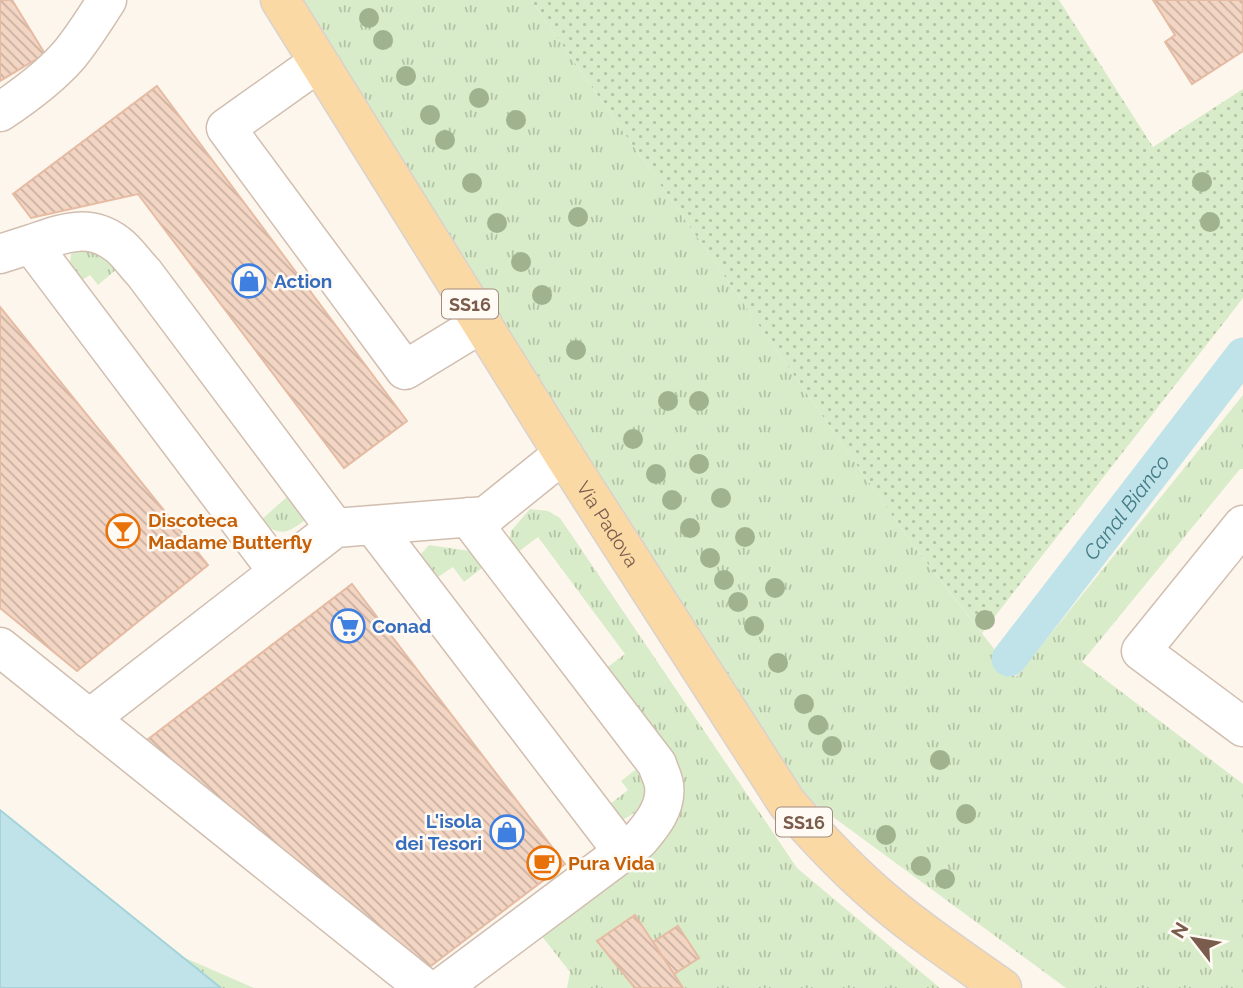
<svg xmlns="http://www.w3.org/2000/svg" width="1243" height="988" viewBox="0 0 1243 988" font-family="Raleway,sans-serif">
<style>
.grass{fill:url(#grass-tufts)}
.park{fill:url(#park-dots)}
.water{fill:#bfe3e8;stroke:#a5d3da;stroke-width:2}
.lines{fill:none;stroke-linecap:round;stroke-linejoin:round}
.canal{stroke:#bfe3e8;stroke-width:35}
.building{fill:url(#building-back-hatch);stroke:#e6bba3;stroke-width:2}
.minor-casing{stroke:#d1beb0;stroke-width:41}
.major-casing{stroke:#dad1cd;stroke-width:41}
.minor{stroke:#fff;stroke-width:38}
.major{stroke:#fbd9a5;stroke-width:38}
.tree{fill:#a0b28e}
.labels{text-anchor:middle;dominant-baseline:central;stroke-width:5;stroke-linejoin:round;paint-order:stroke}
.shield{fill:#fffaf3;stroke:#a28b7f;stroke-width:2}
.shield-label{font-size:18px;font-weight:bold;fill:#7a5c4d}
.shop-label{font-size:19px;font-weight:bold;fill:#366cbe;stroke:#fffaf3;text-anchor:start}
.food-label{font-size:19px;font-weight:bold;fill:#c56008;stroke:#fffaf3;text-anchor:start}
.street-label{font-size:19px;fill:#7a5c4d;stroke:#fffaf3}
.water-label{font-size:21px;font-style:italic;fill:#437c86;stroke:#fffaf3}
</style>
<defs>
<pattern id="grass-tufts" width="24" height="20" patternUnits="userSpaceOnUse" patternTransform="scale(1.75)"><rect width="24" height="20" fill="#d8ecc9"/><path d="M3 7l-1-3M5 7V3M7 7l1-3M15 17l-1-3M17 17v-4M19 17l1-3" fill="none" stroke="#b4c2a5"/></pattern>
<pattern id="park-dots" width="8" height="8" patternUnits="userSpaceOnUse" patternTransform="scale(1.75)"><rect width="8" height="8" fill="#d8ecc9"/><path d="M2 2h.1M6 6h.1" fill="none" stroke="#b4c2a5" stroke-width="1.8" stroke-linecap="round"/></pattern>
<pattern id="building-back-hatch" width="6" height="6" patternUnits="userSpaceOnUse" patternTransform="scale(1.75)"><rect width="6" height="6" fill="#f3d5c3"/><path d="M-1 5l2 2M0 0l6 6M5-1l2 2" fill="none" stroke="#cab0a1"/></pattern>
</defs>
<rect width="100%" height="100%" fill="#fdf6ec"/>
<path class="grass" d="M303 0H531L913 545 1016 677 1243 395V469H1240L1082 662 1243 784V988H1066L795 789Z
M88 242 118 268 98 285 90 275 79 282C69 265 67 261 76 243Z
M289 495 309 517C289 532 282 539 260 521Z
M530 509 548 511 560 518 797 868 940 988H567L570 972 537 930 678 811 684 787 676 766 605 669 625 654 538 537 518 552 509 542 511 531Z
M429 545 470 551 482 568 464 582 453 567 438 577 420 555Z
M635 770 644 777 651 788 641 809 621 821 610 804 628 790 621 781Z
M176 954 254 988H220Z"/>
<path class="park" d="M531 0H1059L1153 147 1243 89V298L982 633 913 545Z"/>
<path class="water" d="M0 810 221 988H2L0 987Z"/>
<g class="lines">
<path class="canal" id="s1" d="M1009 659 1243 355"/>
</g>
<path class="building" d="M0 0H12L45 54 0 81Z
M1153 0H1243V51L1192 84 1165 42 1175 35Z
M157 86 407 421 344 468 138 194 31 218 13 194Z
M0 307 208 565 77 671 0 608Z
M352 584 565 864 423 972 139 746Z
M635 915 674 974 683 988H635L597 941Z
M678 926 699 958 674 974 653 942Z"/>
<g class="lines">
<defs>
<path id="minor" d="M323 69H309L226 128 405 370 482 323
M0 112C24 96 50 77 69 55 83 38 95 19 107 0
M0 254 31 244
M373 525 623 852
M1243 525 1141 651 1243 727
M278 572 31 244C62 234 88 222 117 244 127 251 135 264 144 273L335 528
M0 647 425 988
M89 719 335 528 486 516 563 454
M441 988 639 840C652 825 667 807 664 785 663 778 659 771 657 764L468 517"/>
<g id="major">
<path id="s2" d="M280 0 563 454 787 803C813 833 839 861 869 888 910 925 957 956 1002 988"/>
</g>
</defs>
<use href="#minor" class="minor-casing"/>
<use href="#major" class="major-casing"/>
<use href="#minor" class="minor"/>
<use href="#major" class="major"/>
</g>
<g class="tree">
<circle cx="369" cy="18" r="10"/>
<circle cx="383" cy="40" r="10"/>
<circle cx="406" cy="76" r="10"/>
<circle cx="479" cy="98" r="10"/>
<circle cx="430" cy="115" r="10"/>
<circle cx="516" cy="120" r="10"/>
<circle cx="445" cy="140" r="10"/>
<circle cx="1202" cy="182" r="10"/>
<circle cx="472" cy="183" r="10"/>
<circle cx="578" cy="217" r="10"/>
<circle cx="1210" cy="222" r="10"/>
<circle cx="497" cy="223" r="10"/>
<circle cx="521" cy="262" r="10"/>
<circle cx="542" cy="295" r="10"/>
<circle cx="576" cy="350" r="10"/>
<circle cx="668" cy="401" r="10"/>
<circle cx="699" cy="401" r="10"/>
<circle cx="633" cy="439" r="10"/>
<circle cx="699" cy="464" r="10"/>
<circle cx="656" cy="474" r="10"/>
<circle cx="721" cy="498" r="10"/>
<circle cx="672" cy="500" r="10"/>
<circle cx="690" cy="528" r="10"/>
<circle cx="745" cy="537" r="10"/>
<circle cx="710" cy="558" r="10"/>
<circle cx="724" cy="580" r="10"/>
<circle cx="775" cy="588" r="10"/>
<circle cx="738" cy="602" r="10"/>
<circle cx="985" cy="620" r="10"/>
<circle cx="754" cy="626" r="10"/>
<circle cx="778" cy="663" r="10"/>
<circle cx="804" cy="704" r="10"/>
<circle cx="818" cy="725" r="10"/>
<circle cx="832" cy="746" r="10"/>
<circle cx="940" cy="760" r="10"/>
<circle cx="966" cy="814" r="10"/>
<circle cx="886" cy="835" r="10"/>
<circle cx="921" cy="866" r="10"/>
<circle cx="945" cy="879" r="10"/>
</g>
<defs>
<symbol id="shop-ring" viewBox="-11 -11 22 22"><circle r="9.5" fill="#fffaf3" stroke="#3f7fe0" stroke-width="1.5"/><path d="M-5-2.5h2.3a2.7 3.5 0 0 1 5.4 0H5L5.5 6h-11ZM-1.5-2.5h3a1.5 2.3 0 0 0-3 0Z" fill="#3f7fe0"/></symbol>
<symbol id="bar-ring" viewBox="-11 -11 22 22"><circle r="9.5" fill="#fffaf3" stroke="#e8710a" stroke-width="1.5"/><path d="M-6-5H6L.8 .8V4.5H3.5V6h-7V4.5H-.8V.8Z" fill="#e8710a"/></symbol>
<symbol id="supermarket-ring" viewBox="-11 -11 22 22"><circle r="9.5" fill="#fffaf3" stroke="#3f7fe0" stroke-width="1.5"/><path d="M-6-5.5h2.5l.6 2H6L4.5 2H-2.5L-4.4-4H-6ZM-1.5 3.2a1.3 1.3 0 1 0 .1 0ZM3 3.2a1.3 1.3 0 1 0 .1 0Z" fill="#3f7fe0"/></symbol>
<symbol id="cafe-ring" viewBox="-11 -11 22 22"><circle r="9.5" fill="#fffaf3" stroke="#e8710a" stroke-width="1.5"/><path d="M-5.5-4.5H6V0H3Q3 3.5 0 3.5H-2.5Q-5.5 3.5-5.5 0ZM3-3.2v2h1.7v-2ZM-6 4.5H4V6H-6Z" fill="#e8710a"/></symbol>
</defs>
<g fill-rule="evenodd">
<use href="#shop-ring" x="230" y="262" width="38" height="38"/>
<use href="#bar-ring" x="104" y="512" width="38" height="38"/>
<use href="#supermarket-ring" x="329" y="607" width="38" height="38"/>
<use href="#shop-ring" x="488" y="813" width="38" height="38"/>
<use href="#cafe-ring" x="525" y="844" width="38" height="38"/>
</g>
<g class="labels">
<g class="shield">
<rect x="442" y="289.5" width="56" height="29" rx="5"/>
<rect x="776" y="807.5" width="56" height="29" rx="5"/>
</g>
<g class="shield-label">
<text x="470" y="304">SS16</text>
<text x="804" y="822">SS16</text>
</g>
<g class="shop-label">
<text x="274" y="281">Action</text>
<text x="372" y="626">Conad</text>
<text x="482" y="821" text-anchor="end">L'isola<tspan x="482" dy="22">dei Tesori</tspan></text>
</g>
<g class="food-label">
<text x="148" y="520">Discoteca<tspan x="148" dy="22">Madame Butterfly</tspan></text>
<text x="568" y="863">Pura Vida</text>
</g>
<g class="street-label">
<text stroke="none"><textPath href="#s2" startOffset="618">Via Padova</textPath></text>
</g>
<g class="water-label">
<text stroke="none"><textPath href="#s1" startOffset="192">Canal Bianco</textPath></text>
</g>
</g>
<g transform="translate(1194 939) rotate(301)" stroke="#fffaf3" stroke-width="5" paint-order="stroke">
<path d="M0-5L12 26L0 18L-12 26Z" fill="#7a5c4d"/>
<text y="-10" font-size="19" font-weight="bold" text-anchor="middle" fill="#7a5c4d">N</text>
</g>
</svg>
